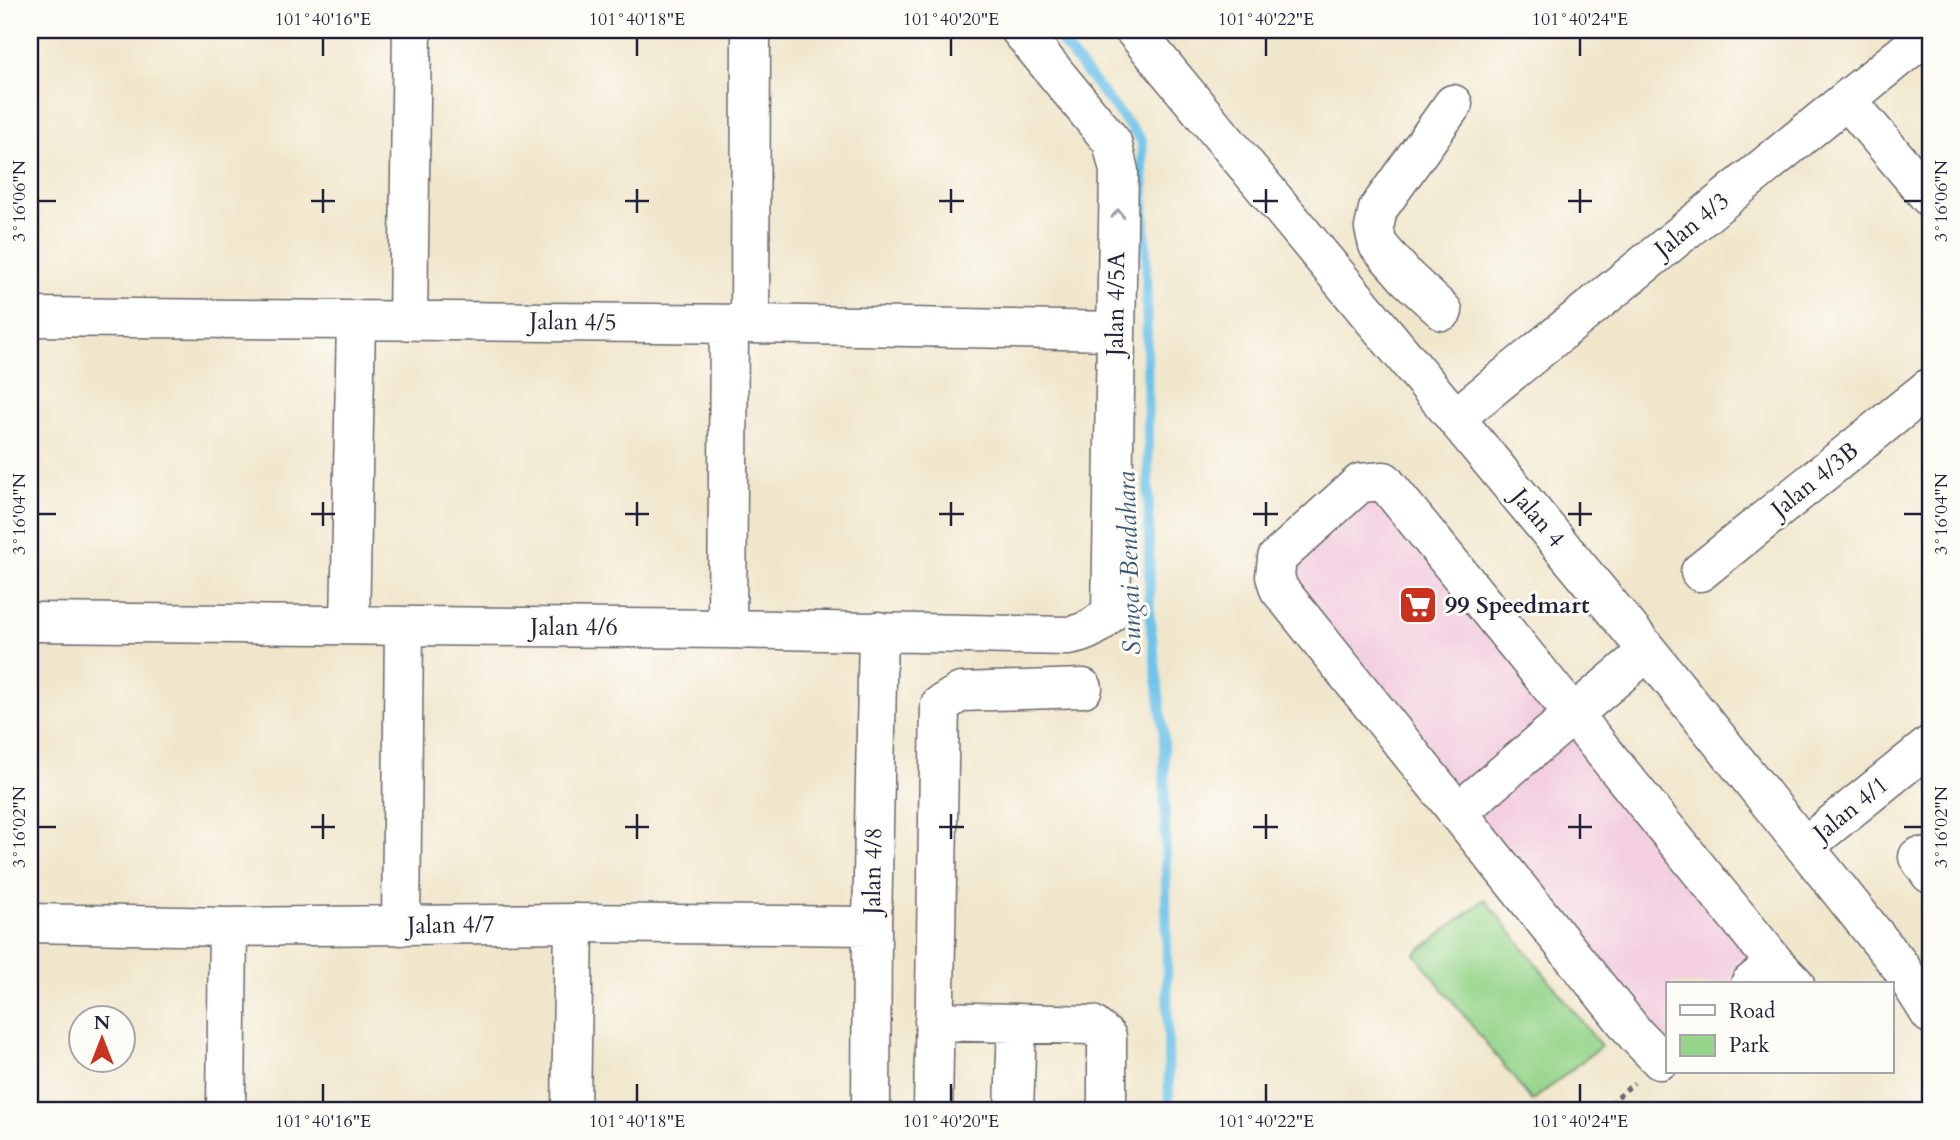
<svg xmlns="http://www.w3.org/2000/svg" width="1960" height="1140" viewBox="0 0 1960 1140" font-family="Cardo,serif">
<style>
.built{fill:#f3cfe0}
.green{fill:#97d58b;stroke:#5c7c63;stroke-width:2}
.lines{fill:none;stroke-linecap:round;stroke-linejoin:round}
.stream{stroke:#6dc3ea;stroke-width:10}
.minor-casing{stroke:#6a676d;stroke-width:41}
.path{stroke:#6a676d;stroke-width:4.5;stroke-dasharray:5 5;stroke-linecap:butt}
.minor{stroke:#fff;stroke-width:38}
.oneway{stroke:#9c9ca7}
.ticks{fill:none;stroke:#22223b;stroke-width:2.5}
.labels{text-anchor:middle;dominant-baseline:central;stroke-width:6;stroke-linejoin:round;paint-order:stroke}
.street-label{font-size:24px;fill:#22223b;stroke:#fdfcf7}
.poi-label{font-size:24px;font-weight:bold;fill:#22223b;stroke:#fdfcf7;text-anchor:start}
.water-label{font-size:26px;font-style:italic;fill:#3c5a78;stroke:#fdfcf7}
.neatline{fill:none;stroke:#22223b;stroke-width:2.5}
.ticks-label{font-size:18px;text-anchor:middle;fill:#22223b}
</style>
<rect width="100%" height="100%" fill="#fdfcf7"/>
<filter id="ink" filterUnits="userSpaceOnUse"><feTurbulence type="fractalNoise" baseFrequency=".0143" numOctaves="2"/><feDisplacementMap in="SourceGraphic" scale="14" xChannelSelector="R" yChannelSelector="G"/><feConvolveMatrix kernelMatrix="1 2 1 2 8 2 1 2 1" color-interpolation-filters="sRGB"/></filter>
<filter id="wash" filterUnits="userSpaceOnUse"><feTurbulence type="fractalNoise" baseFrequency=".00686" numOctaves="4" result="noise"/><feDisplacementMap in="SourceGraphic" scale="28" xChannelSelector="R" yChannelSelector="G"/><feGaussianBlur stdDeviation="1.57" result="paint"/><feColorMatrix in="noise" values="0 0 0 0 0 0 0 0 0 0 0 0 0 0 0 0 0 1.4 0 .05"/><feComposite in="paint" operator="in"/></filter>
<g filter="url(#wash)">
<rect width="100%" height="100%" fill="#f0e6cb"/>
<path class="built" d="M1382 491 1762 962 1735 984H1668V1042L1662 1047 1284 577Z"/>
<path class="green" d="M1485 899 1601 1046 1532 1101 1415 954Z"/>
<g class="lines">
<path class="stream" d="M1062 43 1142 141 1146 260 1150 619 1164 738 1169 1110"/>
</g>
</g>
<g filter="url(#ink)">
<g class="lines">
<defs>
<path id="minor" d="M1134 30 1648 651 1900 966 1930 1014
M1847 100 1930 198
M1443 311 1407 278 1378 245 1374 228 1378 209 1453 104
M30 317 750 324 1116 331
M408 320 412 30
M750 324 751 30
M1455 418 1930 32
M1700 572 1930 387
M30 622 727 629 1068 636C1087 633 1098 626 1111 612L1119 171 1112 142 1020 30
M350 625 356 320
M727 629 729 325
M1457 813 1648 651
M1805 846 1930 745
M1918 857 1930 874
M30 923 228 927 574 923 872 926
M401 926 404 626
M1750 984 1775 963
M934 1021 1092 1025 1107 1037V1110
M1668 1054 1660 1060 1636 1035 1279 589 1275 576 1277 558 1360 483 1384 481 1775 963 1795 984
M226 1110 228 927
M571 1110 574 923
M871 1110 872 926 878 631
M933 1110 940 705 961 692 1083 688
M1014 1110 1017 1024"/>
</defs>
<use href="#minor" class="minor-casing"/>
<path class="path" d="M1603 1110 1634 1083"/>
<use href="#minor" class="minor"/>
</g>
<defs><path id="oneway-chevron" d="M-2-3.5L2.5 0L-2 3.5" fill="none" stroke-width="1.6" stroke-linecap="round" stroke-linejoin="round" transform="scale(1.75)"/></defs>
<use class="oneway" href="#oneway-chevron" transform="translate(1118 214) rotate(-89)"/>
</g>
<path class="ticks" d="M323 38V56M637 38V56M951 38V56M1266 38V56M1580 38V56M323 189V213M637 189V213M951 189V213M1266 189V213M1580 189V213M38 201H56M311 201H335M625 201H649M939 201H964M1253 201H1278M1568 201H1592M1904 201H1922M323 502V526M637 502V526M951 502V526M1266 502V526M1580 502V526M38 514H56M311 514H335M625 514H649M939 514H964M1253 514H1278M1568 514H1592M1904 514H1922M323 814V839M637 814V839M951 814V839M1266 814V839M1580 814V839M38 827H56M311 827H335M625 827H649M939 827H964M1253 827H1278M1568 827H1592M1904 827H1922M323 1084V1102M637 1084V1102M951 1084V1102M1266 1084V1102M1580 1084V1102"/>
<defs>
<symbol id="supermarket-square" viewBox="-11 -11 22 22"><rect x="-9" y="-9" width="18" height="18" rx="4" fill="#c8321e" stroke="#fdfcf7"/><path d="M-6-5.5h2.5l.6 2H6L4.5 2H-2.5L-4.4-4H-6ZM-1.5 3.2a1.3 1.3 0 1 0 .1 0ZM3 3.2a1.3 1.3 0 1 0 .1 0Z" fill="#fff"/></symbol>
</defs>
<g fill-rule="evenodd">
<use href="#supermarket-square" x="1396" y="583" width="44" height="44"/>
</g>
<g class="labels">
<g class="street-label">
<text transform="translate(1692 225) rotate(-39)">Jalan 4/3</text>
<text transform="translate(1116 304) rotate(-89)">Jalan 4/5A</text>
<text transform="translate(573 322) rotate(1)">Jalan 4/5</text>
<text transform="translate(1815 480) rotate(-39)">Jalan 4/3B</text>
<text transform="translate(1538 518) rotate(50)">Jalan 4</text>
<text x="574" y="627">Jalan 4/6</text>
<text transform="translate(1851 809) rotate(-39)">Jalan 4/1</text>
<text transform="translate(873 871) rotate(-89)">Jalan 4/8</text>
<text transform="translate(451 925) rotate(-1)">Jalan 4/7</text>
</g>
<g class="poi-label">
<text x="1445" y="605">99 Speedmart</text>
</g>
<g class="water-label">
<text transform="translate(1129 563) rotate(-92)">Sungai Bendahara</text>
</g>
</g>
<rect width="1960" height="1140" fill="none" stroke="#fdfcf7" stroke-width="77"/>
<rect x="1666" y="982" width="228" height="91" fill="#fdfcf7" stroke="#a5a5ac" stroke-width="2"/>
<rect x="1680" y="1005" width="35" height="10" fill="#ffffff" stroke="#a5a5ac" stroke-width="2"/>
<text x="1729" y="1018" font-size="21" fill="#22223b">Road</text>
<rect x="1680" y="1035" width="35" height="21" fill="#97d58b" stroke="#a5a5ac" stroke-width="2"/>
<text x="1729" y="1052" font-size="21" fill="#22223b">Park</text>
<g transform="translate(102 1039)"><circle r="33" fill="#fdfcf7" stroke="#a5a5ac" stroke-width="2"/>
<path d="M0-5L12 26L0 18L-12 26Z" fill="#c8321e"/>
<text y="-10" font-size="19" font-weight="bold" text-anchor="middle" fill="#22223b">N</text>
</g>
<rect x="38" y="38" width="1884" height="1064" class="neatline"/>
<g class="ticks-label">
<text x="323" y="25">101°40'16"E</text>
<text x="637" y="25">101°40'18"E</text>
<text x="951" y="25">101°40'20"E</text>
<text x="1266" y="25">101°40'22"E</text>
<text x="1580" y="25">101°40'24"E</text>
<text transform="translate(19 201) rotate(-90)" y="6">3°16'06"N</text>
<text transform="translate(1941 201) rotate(-90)" y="6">3°16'06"N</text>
<text transform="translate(19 514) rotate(-90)" y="6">3°16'04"N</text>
<text transform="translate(1941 514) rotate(-90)" y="6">3°16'04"N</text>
<text transform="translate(19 827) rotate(-90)" y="6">3°16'02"N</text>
<text transform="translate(1941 827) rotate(-90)" y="6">3°16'02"N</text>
<text x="323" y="1127">101°40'16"E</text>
<text x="637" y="1127">101°40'18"E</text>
<text x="951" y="1127">101°40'20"E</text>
<text x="1266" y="1127">101°40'22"E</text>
<text x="1580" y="1127">101°40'24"E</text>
</g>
</svg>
